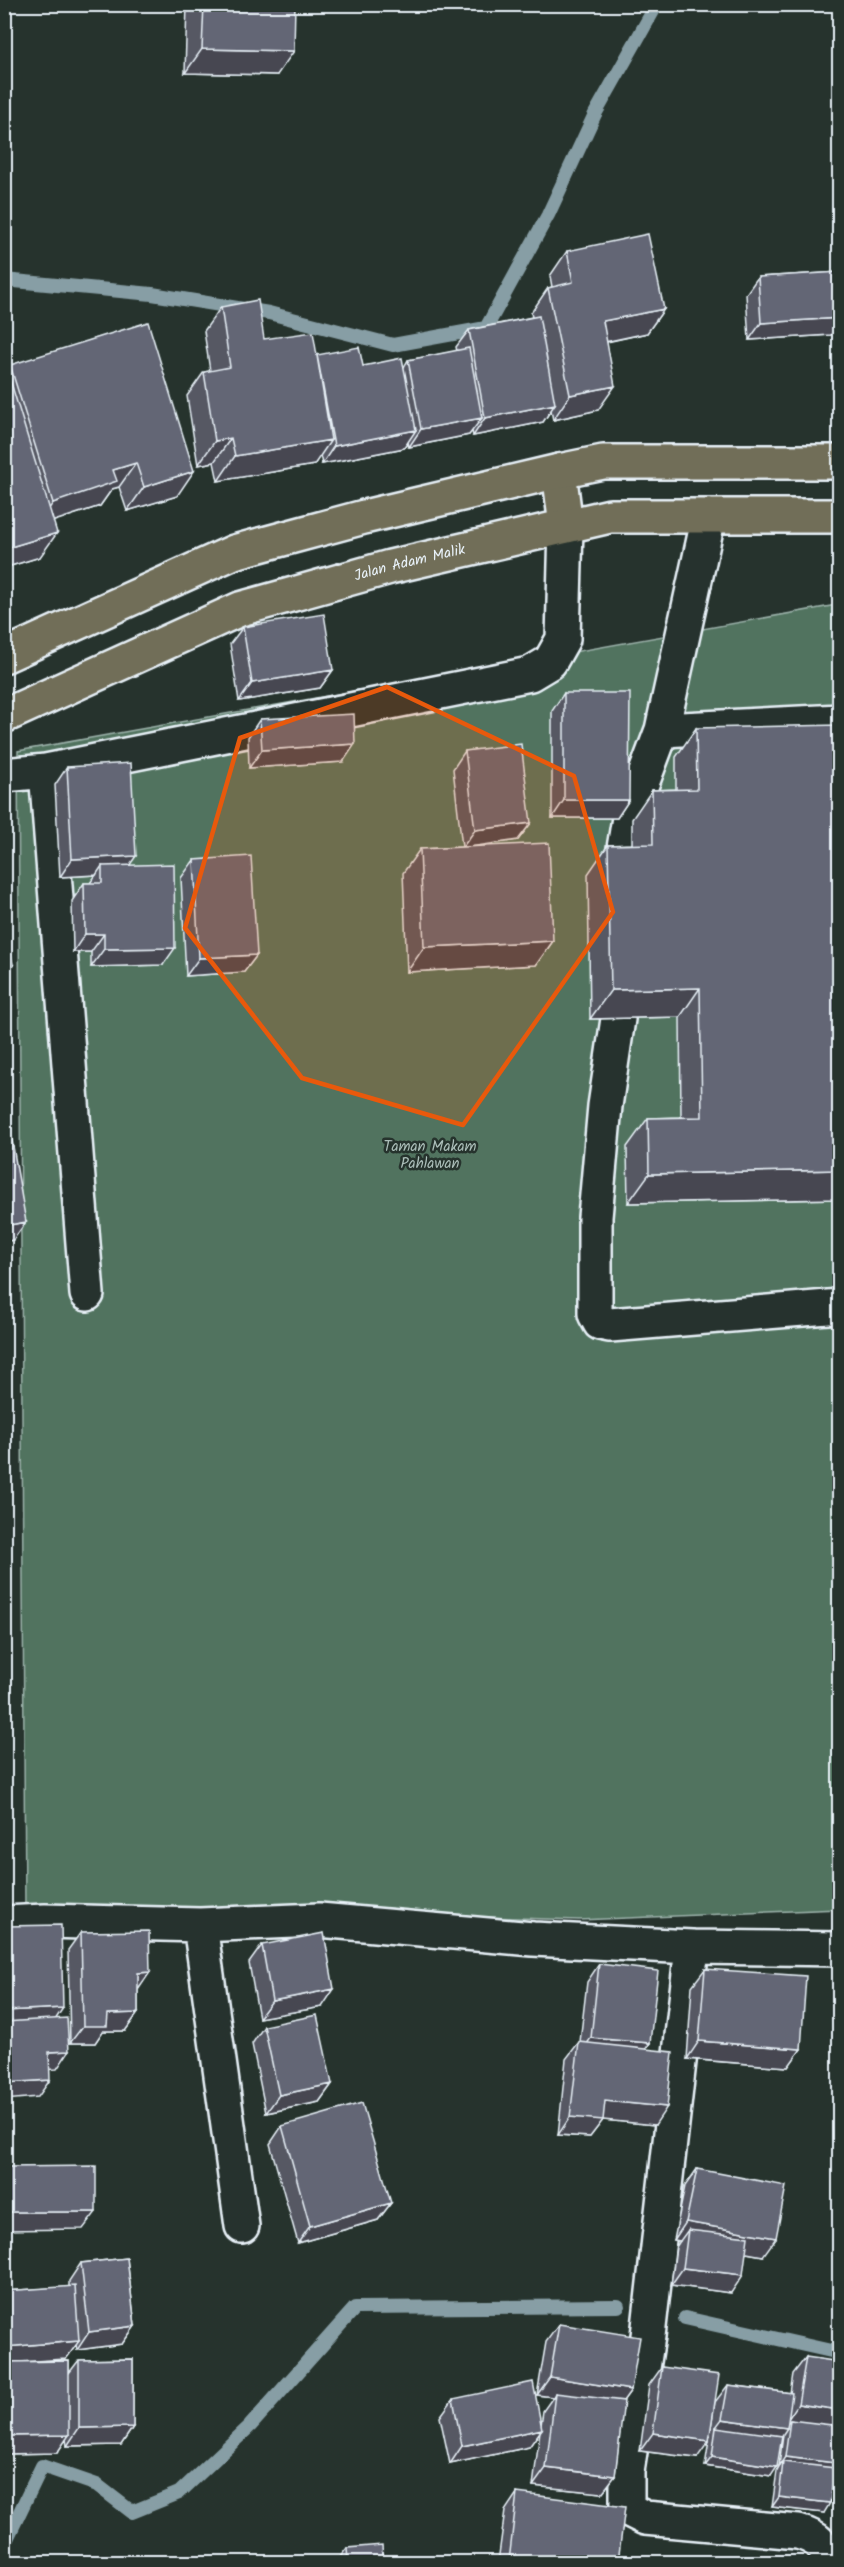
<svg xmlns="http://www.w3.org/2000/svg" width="844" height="2567" viewBox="0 0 844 2567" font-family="Kalam,sans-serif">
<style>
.green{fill:#51735e;stroke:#9cb2ab;stroke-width:1.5}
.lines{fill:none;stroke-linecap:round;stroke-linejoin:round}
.stream{stroke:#879ea5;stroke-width:14}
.minor-casing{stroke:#e8f1f8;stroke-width:38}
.major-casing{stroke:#e8f1f8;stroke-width:38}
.minor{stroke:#26332d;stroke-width:33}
.major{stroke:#716e59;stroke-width:33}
.wall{fill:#565864;stroke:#e8f1f8;stroke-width:1.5}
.shaded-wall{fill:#464751;stroke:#e8f1f8;stroke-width:1.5}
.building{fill:#646674;stroke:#e8f1f8;stroke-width:1.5}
.marked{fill:#e8590c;fill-opacity:0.2;stroke:#e8590c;stroke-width:4.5;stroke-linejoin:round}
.labels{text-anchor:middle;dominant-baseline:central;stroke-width:5;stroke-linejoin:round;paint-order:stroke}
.street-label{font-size:15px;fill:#e8f1f8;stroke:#26332d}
.park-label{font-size:15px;fill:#acbfba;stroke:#26332d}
</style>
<rect width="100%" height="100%" fill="#26332d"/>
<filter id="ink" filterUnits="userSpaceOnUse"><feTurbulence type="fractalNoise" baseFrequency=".0167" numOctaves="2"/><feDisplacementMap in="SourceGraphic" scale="12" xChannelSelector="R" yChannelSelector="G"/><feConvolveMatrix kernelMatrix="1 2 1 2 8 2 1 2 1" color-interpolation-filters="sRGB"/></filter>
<g filter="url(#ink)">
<path class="green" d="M837 605 840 834 839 1909 579 1920 223 1909 25 1912 18 751Z"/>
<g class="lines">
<path class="stream" d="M4 280 152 294 269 313 393 345 486 328 548 215 595 114 657 4
M685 2318 840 2353
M4 2545 42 2466 97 2485 132 2512 179 2493 250 2426 355 2308 618 2306"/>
<defs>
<path id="minor" d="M662 730 840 721
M46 771 87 1294
M4 775 46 771 530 674 550 662 563 639 566 526
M620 873 629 818 662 730 709 516
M618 1019 605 1106 595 1217V1314L600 1323 610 1325 840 1306
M4 1923 45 1921 200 1925 319 1920 533 1939 692 1947 840 1949
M200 1925 242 2226
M692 1947 648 2336 627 2471V2504L631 2511 645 2518 798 2532C816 2537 825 2544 830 2562"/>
<g id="major">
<path d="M559 471 566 526"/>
<path d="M4 656 234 552 364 517 559 471 603 462H840"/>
<path id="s1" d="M4 716 240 609 390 567 610 516H840"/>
</g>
</defs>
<use href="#minor" class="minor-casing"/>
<use href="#major" class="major-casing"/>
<use href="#minor" class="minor"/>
<use href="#major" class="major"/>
</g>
<path class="wall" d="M187 4H295L277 75 185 73Z
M567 251 664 309 647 333 607 342 598 410 553 420 551 410 543 422 473 436 472 431 469 435 409 447 408 442 404 448 322 464 320 455 314 465 218 481 214 462 198 465 187 396 204 372 210 371 204 331 221 307 264 339 317 355 363 366 404 367 408 360 457 351 456 347 469 330 532 317 531 313 548 288 552 287 550 276Z
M840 272V324L831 335 749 340 746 294 758 277Z
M10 365 177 496 127 511 119 487 112 489 100 506 53 521 40 557 4 568V374Z
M243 627 333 670 320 688 239 701 230 644Z
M564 693 629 800 617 818H552V711Z
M260 719 343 762 249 768 248 737Z
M696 728 840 1199 628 1203 627 1147 648 1118 681 1117 680 1017 590 1019 588 874 608 845 632 844V819L652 790 676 789V757Z
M465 751 531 823 518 840 474 846 553 941 536 965 407 972 403 873 420 849 462 847 453 769Z
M67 767 130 865 163 965 91 967V952H73L72 901 84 883H90L96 875 60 877 55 785Z
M194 860 257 955 244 972 186 976 181 878Z
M81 1932 150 1972 138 1990V2013L125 2031H103L95 2043H70L68 1950Z
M262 1945 322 2007 259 2018 249 1963Z
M599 1964 650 2043 646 2049 655 2125 603 2120 590 2137 558 2135 566 2059 579 2042H580L587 1982Z
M705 1969 801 2049 788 2067 687 2059 692 1986Z
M264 2026 332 2084 319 2102 266 2113 252 2044Z
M282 2126 391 2203 378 2220 298 2243 270 2144Z
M697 2169 763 2256 746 2253 731 2293 671 2285 676 2247 680 2241 674 2240 685 2186Z
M127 2258 135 2326 122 2344 77 2350 76 2345 66 2359 35 2361H69V2373L79 2360 133 2359V2427L121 2445 67 2446 66 2439 57 2453 4 2454V2291L69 2287V2281L81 2263Z
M559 2324 631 2390 623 2401 615 2476 602 2493 533 2486 540 2431 529 2447 450 2464 440 2417 453 2399 541 2425 543 2411 553 2397 537 2395 546 2342Z
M806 2357 832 2468 824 2513 772 2507 777 2471 780 2466H779L783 2435 771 2476 705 2466 715 2402 728 2385 790 2393 793 2374Z
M662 2367 697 2458 640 2451 649 2385Z
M517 2493 618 2562H498L505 2511Z
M347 2548 383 2562H341L340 2557Z"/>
<path class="shaded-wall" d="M202 49 294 51 277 75 185 73Z
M664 309 647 333 586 346 603 321Z
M840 318V324L831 335 749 340 761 323Z
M615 386 598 410 553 420 570 395Z
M555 404 543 422 473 436 485 418Z
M482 418 469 435 409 447 421 429Z
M416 430 404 448 322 464 334 446Z
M231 438 214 462 198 465 215 441Z
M331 440 314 465 218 481 235 456Z
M136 463 119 487 112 489 100 506 36 527 53 503 113 470Z
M194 471 177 496 127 511 144 487Z
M57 533 40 557 4 568V549Z
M333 670 320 688 239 701 252 683Z
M355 744 343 762 249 768 262 750Z
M564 800H629L617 818H552Z
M531 823 518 840 462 848 475 830Z
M136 856 124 873 102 866 96 875 60 877 72 859Z
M85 934H104L91 952H73Z
M553 941 536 965 407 972 424 947Z
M175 948 163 965 91 967 104 949Z
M257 955 244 972 186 976 199 958Z
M13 965 4 978V967Z
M700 988 680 1017 590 1019 611 990Z
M840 1170V1199L628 1203 649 1174Z
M26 1222 13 1240 4 1242V1226Z
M150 1972 137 1990 138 1973Z
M334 1989 322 2007 259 2018 272 2001Z
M63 2008 51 2026 4 2028V2011Z
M138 2013 125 2031H103L95 2043H70L83 2026 108 2014Z
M591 2038 650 2043 637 2061 579 2055Z
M699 2041 801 2049 788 2067 687 2059Z
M69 2051 57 2069 36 2070 49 2052Z
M50 2080 38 2097 4 2100V2083Z
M332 2084 319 2102 266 2113 279 2095Z
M605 2101 667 2107 655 2125 603 2120 590 2137 558 2135 570 2117Z
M391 2203 378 2220 298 2243 310 2226Z
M4 2212H96L83 2229 4 2230Z
M686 2222 776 2238 763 2256 687 2242 688 2230 680 2241 674 2240Z
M683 2268 743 2275 731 2293 671 2285Z
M135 2326 122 2344 77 2350 89 2332Z
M79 2341 66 2359 4 2363V2347Z
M550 2377 631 2390 618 2408 555 2393 553 2397 537 2395Z
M798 2404 840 2410V2430L790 2420 788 2422H786Z
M722 2419 787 2428 775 2446 716 2427Z
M133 2427 121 2445 67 2446 79 2428Z
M542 2429 529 2447 450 2464 462 2446Z
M653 2433 709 2441 697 2458 640 2451Z
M69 2435 57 2453 4 2454V2436Z
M712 2457 777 2467 771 2476 705 2466Z
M785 2457 836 2463 829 2472 783 2462 780 2466H779Z
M546 2468 615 2476 602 2493 533 2486Z
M779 2497 830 2503 824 2513 772 2507Z"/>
<path class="building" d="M204 4H295L294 51 202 49Z
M648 234 664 309 603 321 615 386 570 395 548 288 573 282 567 251Z
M840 272V318L761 323 758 277Z
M258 300 264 339 313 332 331 440 235 456 231 438 215 441 204 372 230 367 221 307Z
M539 316 555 404 485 418 469 330Z
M148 322 194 471 144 487 136 463 113 470 117 481 53 503 10 365Z
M359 347 363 366 402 358 416 430 334 446 317 355Z
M469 348 482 418 421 429 408 360Z
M8 373 57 533 4 549V374Z
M324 614 333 670 252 683 243 627Z
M564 693H630L629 800H564Z
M354 714 355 744 262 750 260 719Z
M840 725V1170L649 1174 648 1118 702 1117 700 988 611 990 608 845 653 844 652 790 697 789 696 728Z
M521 744 531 823 475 830 465 751Z
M131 763 136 856 72 859 67 767Z
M549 843 553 941 424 947 420 849Z
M251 856 257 955 199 958 194 860Z
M174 864 175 948 104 949V934H85L84 883H102V866Z
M4 919 13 965 4 967Z
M4 1094 26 1222 4 1226Z
M61 1925 63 2008 4 2011V1926Z
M149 1931 150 1972 138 1973V2013L108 2014 107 2026H83L81 1932Z
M324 1933 334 1989 272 2001 262 1945Z
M599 1964 658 1971 650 2043 591 2038Z
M705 1969 806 1976 801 2049 699 2041Z
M317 2015 332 2084 279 2095 264 2026Z
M67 2018 69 2051 49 2052 50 2080 4 2083V2022Z
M579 2042 673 2052 667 2107 605 2101 603 2120 570 2117Z
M362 2103 391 2203 310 2226 282 2126Z
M96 2166V2212H4V2167Z
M697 2169 786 2186 776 2238 686 2222Z
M688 2230 748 2237 743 2275 683 2268Z
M127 2258 135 2326 89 2332 81 2263Z
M75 2286 79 2341 4 2347V2291Z
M559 2324 640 2337 631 2390 550 2377Z
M806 2357 840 2362V2410L798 2404Z
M133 2359V2427L79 2428V2360Z
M69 2361V2435L4 2436V2362Z
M662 2367 719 2375 709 2441 653 2433Z
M533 2382 542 2429 462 2446 453 2399Z
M728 2385 792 2393 787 2428 722 2419Z
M555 2393 624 2401 615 2476 546 2468Z
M790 2420 840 2426 836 2463 785 2457Z
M716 2427 782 2436 777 2467 712 2457Z
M783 2462 835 2468 830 2503 779 2497Z
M517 2493 625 2507 618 2562H523L509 2561Z
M382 2545 383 2562H348L347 2548Z"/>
</g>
<path class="marked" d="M387 687 574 776 613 912 463 1125 302 1078 185 928 240 738Z"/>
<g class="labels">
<g class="street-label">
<text stroke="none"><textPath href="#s1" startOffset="435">Jalan Adam Malik</textPath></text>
</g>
<g class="park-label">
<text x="430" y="1147">Taman Makam<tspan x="430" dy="17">Pahlawan</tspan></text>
</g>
</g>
<rect width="844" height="2567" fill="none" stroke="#26332d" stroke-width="24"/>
<rect x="12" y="12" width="820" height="2543" fill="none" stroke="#e8f1f8" stroke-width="2" filter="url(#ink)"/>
</svg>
